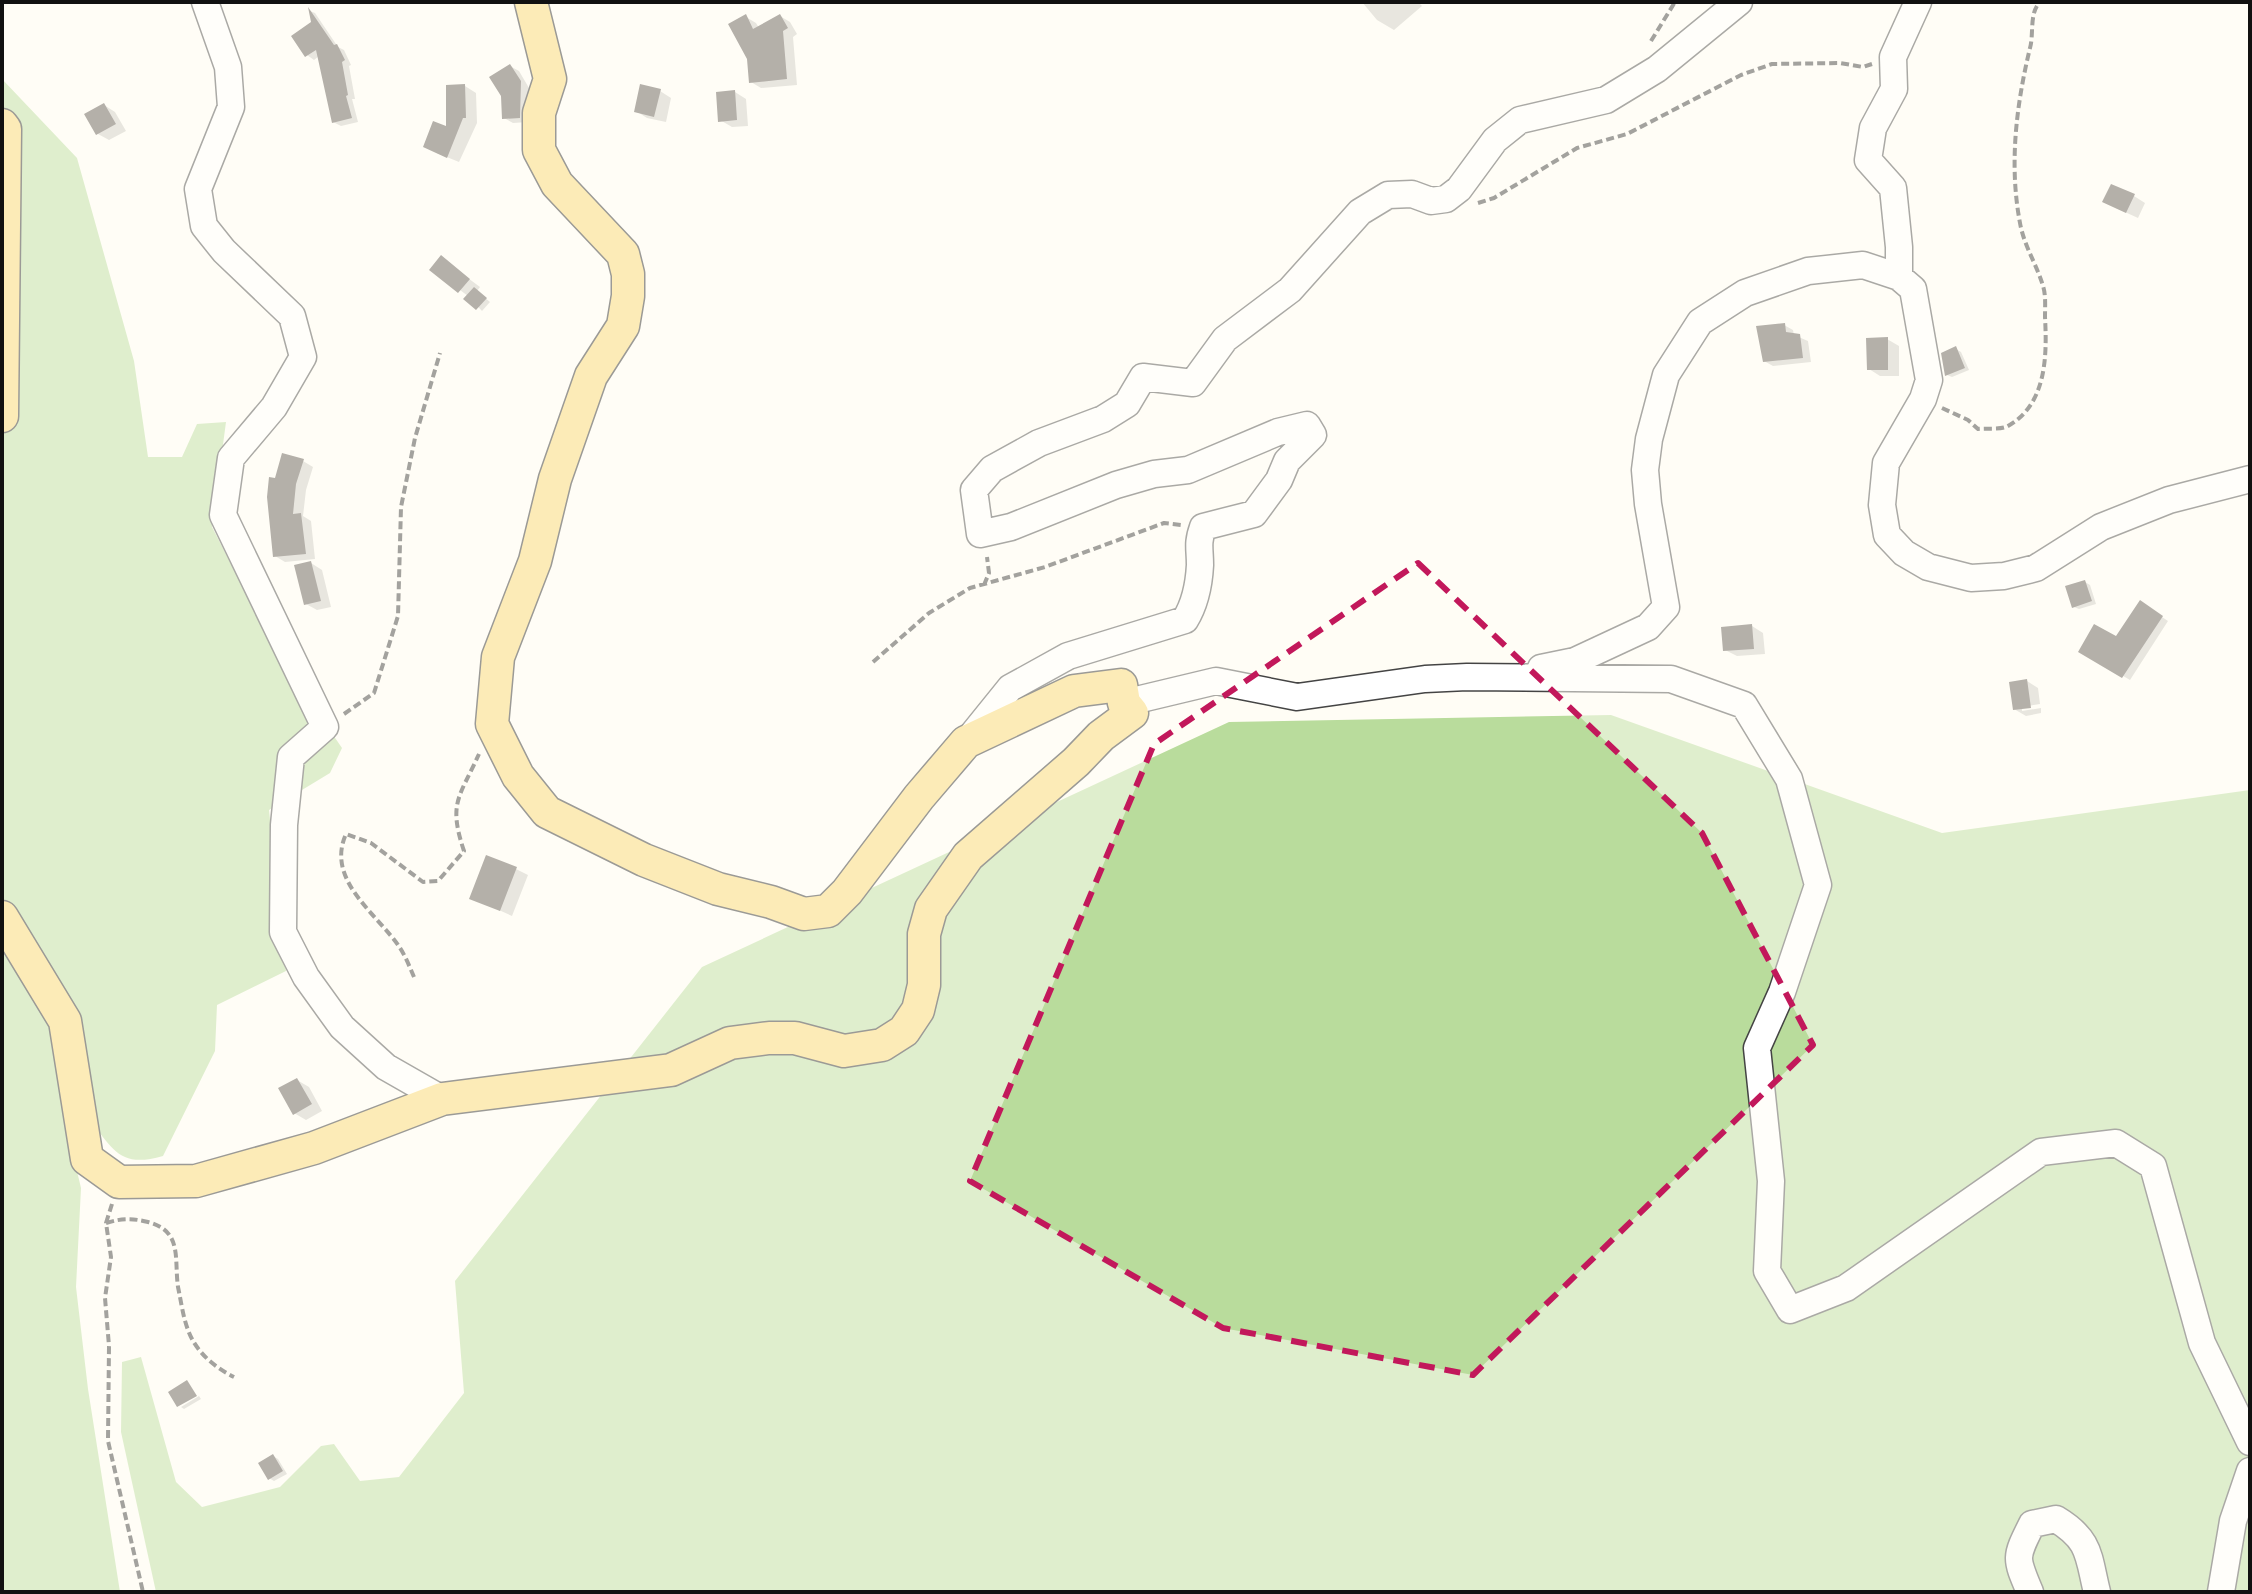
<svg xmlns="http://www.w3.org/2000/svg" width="2252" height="1594" viewBox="0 0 2252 1594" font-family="'Roboto Serif',serif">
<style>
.forest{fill:#b9dc9c}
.shadow{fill:#0003}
.building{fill:#5a524d}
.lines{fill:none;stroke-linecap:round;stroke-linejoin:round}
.minor-casing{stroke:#444;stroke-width:29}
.major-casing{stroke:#222;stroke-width:35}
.path{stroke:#333;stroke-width:4;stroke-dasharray:8 4;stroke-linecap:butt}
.minor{stroke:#fff;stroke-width:26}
.major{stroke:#f9d66b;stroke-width:32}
.marked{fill:none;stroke:#c2185b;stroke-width:6;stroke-dasharray:16 10;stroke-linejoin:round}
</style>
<rect width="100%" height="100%" fill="#fffdf5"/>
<path class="forest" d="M2 79 77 158 134 361 148 457H182L197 424 226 422 212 527 277 653 342 748 330 773 269 810 286 971 217 1005 215 1051 163 1156C121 1168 114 1151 90 1120L66 1125 81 1188 76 1287 88 1389 120 1592H2Z
M1611 715 1942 833 2250 790V1592H156L121 1432 122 1362 141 1357 176 1482 202 1507 280 1487 321 1446 334 1444 360 1481 399 1477 464 1393 455 1281 702 967 1229 722Z"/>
<path class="shadow" d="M1362 2H1418L1422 6 1394 30 1377 20Z
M310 11 315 13 338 47 344 50 351 65 349 66 355 99H352L358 122 341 126 333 122 319 56 314 60 307 55 313 23Z
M780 16 790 22 797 34 793 37 797 85 761 88 751 82 746 17 756 23 759 28Z
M510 66 519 71 529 88 528 122 513 123 504 118Z
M465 86 476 93 477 123 459 162 437 153Z
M660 91 671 98 666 122 647 118 636 111Z
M735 92 746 99 748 126 732 127 720 120Z
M104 105 115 112 126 131 109 140 98 134Z
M2134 196 2145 203 2138 218 2116 208Z
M441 258 480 287 477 291 490 302 482 311 468 296 432 269Z
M1784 325 1793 330 1794 335 1808 341 1811 362 1773 366 1764 361Z
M1887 339 1899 346V376H1880L1869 369Z
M1956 349 1961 352 1969 370 1952 377 1947 375Z
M303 461 313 467 306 490 303 516 311 521 315 559 285 562 275 556 276 480Z
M311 563 322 570 331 607 317 610 306 604Z
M2085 582 2090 585 2096 604 2079 609 2074 607Z
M2147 607 2168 621 2130 680 2081 651 2117 639Z
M1752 626 1763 633 1765 654 1737 656 1725 650Z
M2027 681 2038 688 2040 704 2022 707V711L2041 708V713L2026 716 2014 709Z
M516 869 528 875 512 916 472 898Z
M297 1080 309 1087 322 1111 306 1120 294 1113Z
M199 1396 201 1399 184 1409 181 1407Z
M273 1456 278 1459 287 1474 274 1481 269 1478Z"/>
<path class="building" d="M308 7 334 45 337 44 345 60 342 62 348 95 346 96 352 118 332 123 316 50 305 57 291 36 311 22Z
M746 14 753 29 780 14 788 28 783 31 787 79 749 83 747 59 728 24Z
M510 64 521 81 520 118 502 119 501 96 489 77Z
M465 84 466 118H463L447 158 423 147 433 121 446 126V85Z
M640 84 661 89 654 117 634 112Z
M735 90 737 120 718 122 716 92Z
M104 103 116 124 96 135 84 114Z
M2111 184 2135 194 2126 213 2102 202Z
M441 255 470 279 458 293 429 270Z
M474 287 487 298 476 310 463 299Z
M1785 323 1786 332 1800 334 1803 358 1763 362 1756 326Z
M1888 337V370H1867L1866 338Z
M1956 346 1965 368 1945 376 1941 353Z
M282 453 304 459 296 484 293 514 301 513 306 554 273 557 267 497 269 477 275 478Z
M311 561 321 601 304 605 294 565Z
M2085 580 2092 601 2072 608 2065 586Z
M2140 600 2163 616 2122 678 2078 652 2094 624 2116 636Z
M1752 624 1754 649 1723 651 1721 627Z
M2027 679 2031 708 2013 710 2009 682Z
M486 855 517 867 500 911 469 899Z
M297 1078 312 1104 293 1115 278 1088Z
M187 1380 197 1396 177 1407 168 1392Z
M273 1454 283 1471 268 1480 258 1463Z"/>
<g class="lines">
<defs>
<path id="minor" d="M205 2 228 67 231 107 198 189 204 226 224 251 292 316 303 357 274 407 231 458 223 515 325 727 291 757 284 825 283 932 306 977 342 1027 386 1067 442 1099
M1899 277V247L1893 188 1868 160 1873 128 1894 89 1893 57 1918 2
M1541 668 1575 661 1648 627 1666 607 1648 504 1645 470 1649 439 1666 375 1700 322 1745 293 1808 271 1863 265 1899 277 1913 289 1929 380 1923 399 1886 463 1882 505 1887 535 1904 553 1928 567 1971 578 2004 576 2036 568 2101 527 2169 500 2250 479
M1124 703 1216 681 1297 697 1425 679 1467 677 1671 679 1744 705 1789 779 1818 885 1782 992 1757 1048 1771 1181 1767 1271 1790 1310 1846 1288 2041 1152 2116 1143 2153 1166 2202 1343 2250 1442
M968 740 1010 688 1068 656 1185 620C1195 604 1199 584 1200 565 1200 548 1197 544 1203 527L1254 514 1279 480 1287 461 1313 435 1307 425 1278 432 1188 470 1154 474 1116 485 1011 527 980 534 974 490 992 469 1039 443 1103 419 1127 404 1143 377 1193 383 1225 339 1290 290 1360 212 1388 195 1412 194 1431 201 1446 199 1459 189 1495 140 1520 120 1606 100 1657 69 1739 2
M2030 1592C2015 1557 2015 1558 2032 1524L2056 1519C2091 1540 2088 1556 2097 1592
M2221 1592 2233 1521 2250 1471"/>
<path id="major" d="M2 125 5 129 2 416
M2 917 65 1021 87 1159 119 1182 196 1181 314 1148 442 1099 671 1070 730 1043 769 1038H795L844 1051 882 1045 904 1031 918 1010 924 985V934L931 909 968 856 1076 762 1101 736 1132 713 1124 703 1121 685 1074 691 966 742 919 797 847 892 828 911 804 914 771 902 718 889 644 860 547 812 518 776 492 724 498 657 535 561 555 479 591 376 623 326 628 296V274L623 254 557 184 539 150V113L550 79 531 2"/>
</defs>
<use href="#minor" class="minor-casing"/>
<use href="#major" class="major-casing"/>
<path class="path" d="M1651 41 1675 2
M1478 203 1494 198 1577 148 1627 134 1741 75 1772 64 1840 63 1863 67 1872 64
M1942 408 1968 420 1978 429C1987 428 2001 430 2008 426 2047 404 2047 355 2045 317 2045 307 2046 295 2043 286 2037 265 2024 246 2020 223 2009 165 2016 106 2030 48 2034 34 2029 13 2040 2
M984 585 989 573 987 557
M873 662 929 613 970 588 1045 567 1164 523 1181 525
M344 714 374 693 398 616 401 507 415 438 440 353
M414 977C410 968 406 957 400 948 378 914 325 881 346 834L371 843 423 882 438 881 464 851C448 803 459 798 479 754
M112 1204 106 1223 111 1257 105 1298 109 1346 108 1441 143 1592
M106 1223C123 1218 131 1218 148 1222 183 1231 174 1259 178 1287 181 1301 183 1317 188 1330 196 1352 214 1367 234 1377"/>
<use href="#minor" class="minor"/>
<use href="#major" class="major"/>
</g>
<path d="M0 0H2252V1594H0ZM1418 563 1702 833 1813 1045 1473 1375 1223 1328 970 1181 1154 744Z" fill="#fffdf5" fill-opacity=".55" fill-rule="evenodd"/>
<path class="marked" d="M1418 563 1702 833 1813 1045 1473 1375 1223 1328 970 1181 1154 744Z"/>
<rect width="2252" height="1594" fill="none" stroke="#111111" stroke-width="8"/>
</svg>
